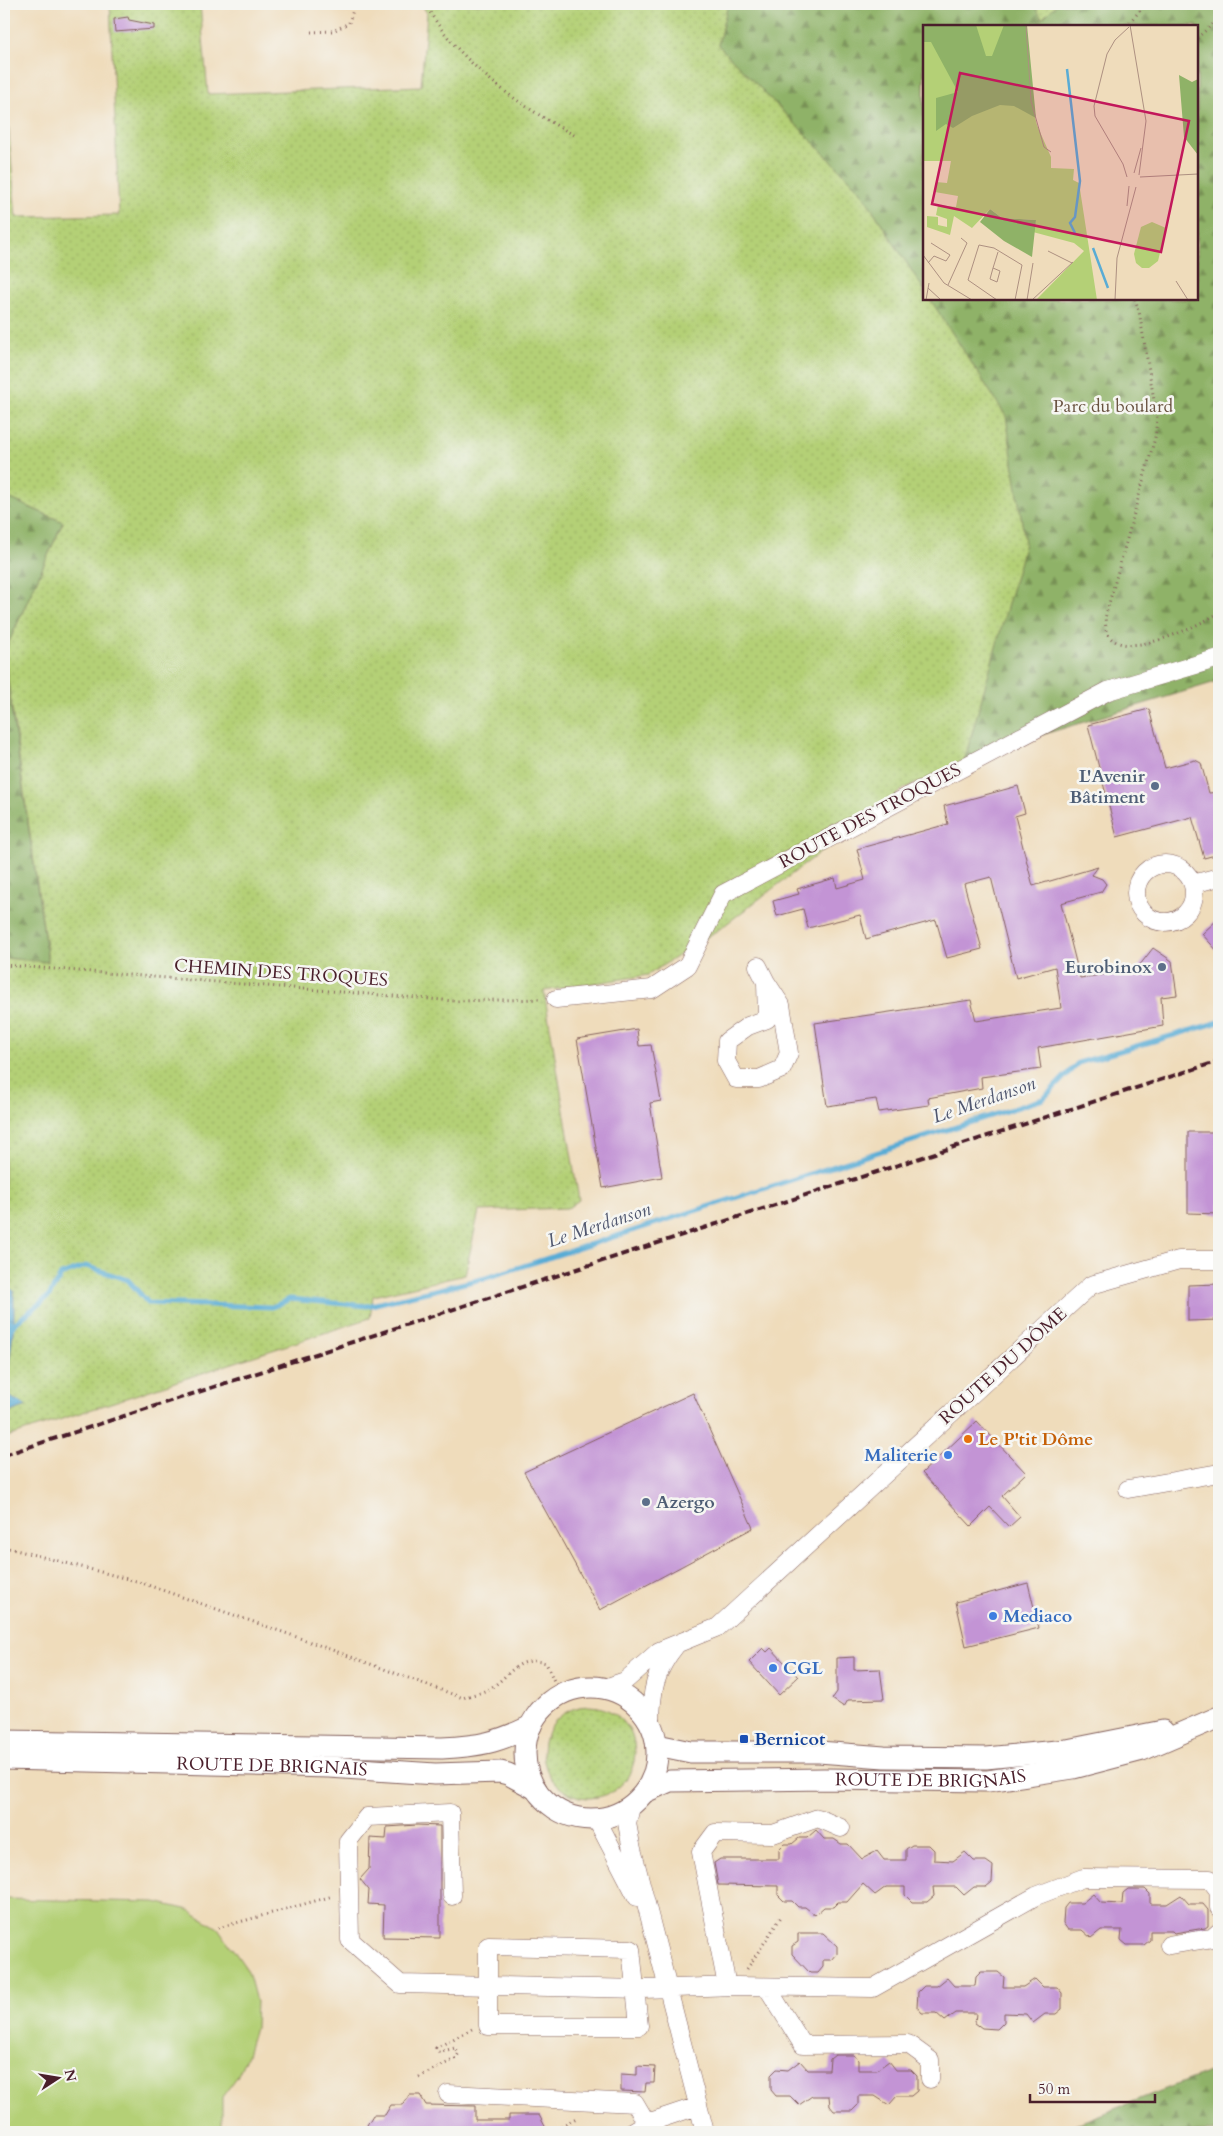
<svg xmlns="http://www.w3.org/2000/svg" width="1223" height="2136" viewBox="0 0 1223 2136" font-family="Cardo,serif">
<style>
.grass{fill:url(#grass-dots);stroke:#7f7850;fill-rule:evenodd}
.forest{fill:url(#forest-firs);stroke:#6c6849}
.pitch{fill:#b4d076;stroke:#7f7850}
.water{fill:url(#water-ripples);stroke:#526680}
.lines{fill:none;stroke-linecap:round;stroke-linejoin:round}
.stream{stroke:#59acd5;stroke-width:5}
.building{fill:#c394d5}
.minor-casing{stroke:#84615d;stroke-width:19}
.major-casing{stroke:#84615d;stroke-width:23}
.path{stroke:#84615d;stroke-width:3;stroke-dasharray:1 4;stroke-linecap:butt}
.minor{stroke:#fff;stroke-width:18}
.major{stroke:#fff;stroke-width:21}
.rail{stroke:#4a1f2b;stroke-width:4;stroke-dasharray:8 4;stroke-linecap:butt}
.service-dot{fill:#5c6f8a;stroke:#f6f6f2;stroke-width:2}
.food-dot{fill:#e8710a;stroke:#f6f6f2;stroke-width:2}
.shop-dot{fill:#3f7fe0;stroke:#f6f6f2;stroke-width:2}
.transit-dot{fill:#1a4fb4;stroke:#f6f6f2;stroke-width:2}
.labels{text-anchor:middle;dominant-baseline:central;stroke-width:5;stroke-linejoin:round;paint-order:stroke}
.park-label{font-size:18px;fill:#6a5442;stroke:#f6f6f2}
.service-label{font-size:18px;font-weight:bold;fill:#4e5e75;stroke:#f6f6f2;text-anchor:end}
.street-label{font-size:18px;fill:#4a1f2b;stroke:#f6f6f2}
.food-label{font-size:18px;font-weight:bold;fill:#c56008;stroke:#f6f6f2;text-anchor:start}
.shop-label{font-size:18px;font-weight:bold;fill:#366cbe;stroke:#f6f6f2;text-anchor:start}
.transit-label{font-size:18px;font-weight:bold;fill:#164399;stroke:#f6f6f2;text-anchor:start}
.water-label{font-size:19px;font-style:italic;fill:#50576f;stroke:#f6f6f2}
.inset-river{fill:none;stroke:#59acd5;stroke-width:2.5}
.inset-road{fill:none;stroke:#ad9081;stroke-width:1}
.view{fill:#c2185b;fill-opacity:0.15;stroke:#c2185b;stroke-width:2.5}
.inset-edge{fill:none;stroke:#4a1f2b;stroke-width:2.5}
</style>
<defs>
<pattern id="grass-dots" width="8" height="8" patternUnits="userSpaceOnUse" patternTransform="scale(1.25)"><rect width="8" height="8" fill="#b4d076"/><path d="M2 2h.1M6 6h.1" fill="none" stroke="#9cb266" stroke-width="1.8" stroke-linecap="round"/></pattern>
<pattern id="forest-firs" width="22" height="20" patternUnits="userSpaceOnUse" patternTransform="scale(1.25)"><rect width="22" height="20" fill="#8fb267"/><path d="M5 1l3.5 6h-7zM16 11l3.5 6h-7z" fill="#779055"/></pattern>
<pattern id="water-ripples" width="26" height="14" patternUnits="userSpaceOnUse" patternTransform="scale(1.25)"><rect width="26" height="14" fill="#59acd5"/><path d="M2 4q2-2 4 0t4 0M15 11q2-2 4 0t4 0" fill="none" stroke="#4c8bad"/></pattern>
</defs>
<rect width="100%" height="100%" fill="#f6f6f2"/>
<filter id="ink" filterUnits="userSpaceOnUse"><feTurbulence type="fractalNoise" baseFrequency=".02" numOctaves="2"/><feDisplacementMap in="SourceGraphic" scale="10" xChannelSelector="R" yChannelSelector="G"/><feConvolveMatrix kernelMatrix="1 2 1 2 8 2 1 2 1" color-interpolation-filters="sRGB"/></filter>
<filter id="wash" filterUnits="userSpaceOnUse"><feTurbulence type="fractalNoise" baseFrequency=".0096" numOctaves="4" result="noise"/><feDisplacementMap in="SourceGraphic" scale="20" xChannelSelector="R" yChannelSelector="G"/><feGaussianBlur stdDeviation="1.12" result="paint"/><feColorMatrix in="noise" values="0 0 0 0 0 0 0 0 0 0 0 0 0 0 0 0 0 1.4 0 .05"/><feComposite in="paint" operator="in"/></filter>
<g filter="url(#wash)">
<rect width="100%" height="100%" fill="#efdcbb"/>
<path class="grass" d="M110 4H200L208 94 421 86 427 13 421 4H1219V658L905 788 721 928 648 975 544 991 579 1200 568 1208 479 1211 465 1275 373 1296 370 1318 4 1438V958L48 961 4 653 63 522 4 496V73L16 217 119 215ZM924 26H1197V299H924Z
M543 1752a46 46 0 1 1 92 0a46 46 0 1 1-92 0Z"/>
<path class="forest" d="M728 4H1034L1042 19 1057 4H1219V681L995 749 964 762 1025 543 1006 416 930 299H1197V26H924V290L860 190 718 45Z
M4 496 63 522 4 653Z
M4 657 48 962 4 958Z
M1219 2068V2132H1066L1071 2126Z"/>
<path class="pitch" d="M4 1899 155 1902 189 1910 218 1928 248 1971 256 2001 255 2028 247 2055 237 2077 222 2097V2132L4 2130Z"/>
<path class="water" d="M4 1285 14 1291V1324L6 1390 10 1397 27 1406 4 1414Z"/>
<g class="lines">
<path class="stream" d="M11 1329 14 1324 49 1296 61 1275 86 1266 128 1280 148 1303 272 1307 290 1299 367 1306 486 1278 1043 1099 1078 1063 1219 1022"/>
</g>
<g id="blocks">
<path class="building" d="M128 17 129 20 154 25V29L115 32 114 19Z
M1149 709 1165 768 1195 760 1201 763 1209 793 1219 792V854L1204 858 1192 817 1117 837 1088 725Z
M1018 786 1025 813 1015 816 1033 886 1098 867 1092 875 1102 879 1106 884 1101 892 1061 903 1080 978 1136 970 1153 948 1172 961 1177 995 1161 997 1163 1026 1038 1048 1041 1069 981 1077 982 1088 928 1098 929 1105 879 1112 876 1099 827 1106 815 1023 971 1000 976 1021 1061 1008 1055 967 1016 978 991 877 964 884 982 949 947 958 936 920 866 939 860 915 808 928 803 909 777 916 773 901 799 894 797 889 835 878 837 888 865 880 857 849 948 824 944 806Z
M1219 918V953L1202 934Z
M637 1029 639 1046 651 1045 661 1101 650 1103 662 1177 603 1188 577 1039Z
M1188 1132H1219V1214L1188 1213Z
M1219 1284V1320L1188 1321V1285Z
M693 1393 753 1528 600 1610 524 1472Z
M977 1421 1026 1473 1002 1496 1020 1517 1009 1527 990 1507 971 1526 922 1473Z
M1028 1583 1039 1628 966 1646 956 1602Z
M763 1648 767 1652 771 1648 798 1677 779 1695 749 1662Z
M854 1657V1670L880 1669 884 1699 848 1700 844 1707 832 1699 837 1692V1658Z
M417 1825 440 1826V1938L383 1937 384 1905 368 1904 369 1890 360 1879 369 1869 370 1838 386 1839 387 1827Z
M816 1830 824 1839H834L841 1844H848L862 1859 877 1851 884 1860H906V1849L912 1845H929L934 1850V1860L953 1861 965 1852 974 1861H986L993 1866 992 1882 986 1887H974L964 1895 956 1887H933L934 1896 927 1902H912L905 1895V1887H886L875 1895 863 1884 847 1902H838L833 1907H824L815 1915 805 1907H798L792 1901H784L778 1895V1886L718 1885 714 1863 720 1859H779V1849L784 1844H792L799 1838H807Z
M1128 1889H1145L1150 1894V1904H1167L1181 1895 1189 1904H1203L1208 1910V1926L1205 1928 1174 1933 1172 1931H1150V1940L1144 1945H1127L1121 1940 1122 1930H1101L1091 1938 1082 1930H1068L1063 1923 1064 1908 1068 1903H1082L1093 1894 1101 1903 1122 1904 1123 1893Z
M798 1933H823L837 1946V1954L832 1960H823V1967L818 1973H810L792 1954V1946L798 1942Z
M981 1972H998L1004 1977 1003 1987H1023L1035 1979 1043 1987H1057L1062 1993V2009L1056 2014H1045L1033 2023 1026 2014 1004 2013V2022L997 2029 982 2028 975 2023 976 2013H956L945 2021 936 2013H922L917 2007 918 1992 924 1986H937L947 1978 954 1986H975L976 1977Z
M835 2055H854L858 2060V2070H877L889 2061 896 2070H911L917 2076V2091L911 2096H897L889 2105 875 2096H858V2105L852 2111H834L830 2106 829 2096H812L799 2105 790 2096H776L771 2090V2075L777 2069 788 2070 800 2061 808 2070H829L830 2059Z
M637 2066 655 2067 654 2083H646L645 2092 621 2091V2074L637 2075Z
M409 2095H420L426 2105 475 2106V2120H509V2115H539L548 2132H371L367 2125 373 2115H385L391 2105H403Z"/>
</g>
</g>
<g filter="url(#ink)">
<use href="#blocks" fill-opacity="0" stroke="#84615d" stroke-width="1"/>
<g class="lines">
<defs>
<path id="minor" d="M1136 893a29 29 0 1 1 58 0a29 29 0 1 1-58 0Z
M1193 884 1219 877
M758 966 766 982 767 1019 748 1026 727 1041 726 1061 736 1079H759L782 1069 789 1053 781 1005 766 982
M556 999 652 989 687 966 723 894 1108 691 1219 658
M1128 1489 1219 1473
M605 1688 625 1681 659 1651 718 1627 1091 1285 1179 1260H1219
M651 1726C651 1692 654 1672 676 1645
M631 1807 627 1823 631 1845 705 2132
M597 1820 637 1897
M452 1896 450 1813 367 1817 348 1841 350 1940 400 1984 643 1989 736 1986 873 1988 1036 1896 1083 1878 1210 1879 1219 1891V1908
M1169 1945 1212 1938 1219 1932
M488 1946 631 1949 639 2026H488Z
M727 1986 701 1852 715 1833 773 1834 818 1818 841 1828
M767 1987 803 2045 908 2044 930 2060V2079
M448 2094 635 2103 652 2132
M632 2132 647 2123 698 2106"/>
<g id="major">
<circle cx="591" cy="1753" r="66"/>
<path d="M4 1741 442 1748C480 1746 496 1743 531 1726"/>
<path d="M657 1745 691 1752H819L884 1757 986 1758 1067 1750 1163 1731"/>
<path id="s1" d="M4 1759 329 1767 435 1774 500 1772 508 1774 536 1789"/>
<path id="s2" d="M645 1792 670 1781 824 1779 988 1781 1073 1768 1142 1750 1219 1717"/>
</g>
</defs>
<use href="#minor" class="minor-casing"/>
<use href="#major" class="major-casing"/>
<path class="path" d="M425 4C458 62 517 105 576 136
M1126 26 1146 4
M311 32 333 31 349 23 355 4
M1197 38 1219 19
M1135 299 1139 311 1157 418 1155 438 1105 618C1106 622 1105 629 1107 633 1123 664 1199 625 1219 613
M4 965 455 1001 541 999
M4 1547 136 1581 294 1636 463 1698C471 1695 481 1693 489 1689 511 1676 516 1655 546 1663L554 1681 564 1692
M218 1928 333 1896
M747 1969 781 1917
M419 2077 455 2059 459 2053 455 2048 439 2052 436 2048 472 2029
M559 2132 556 2129 578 2117"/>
<use href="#minor" class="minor"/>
<use href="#major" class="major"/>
<path class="rail" d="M4 1455 1219 1061"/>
</g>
</g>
<g class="service-dot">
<circle cx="1155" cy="786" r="5"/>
<circle cx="1162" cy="967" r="5"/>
<circle cx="646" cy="1502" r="5"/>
</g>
<circle class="food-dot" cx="968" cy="1439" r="5"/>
<g class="shop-dot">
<circle cx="948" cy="1455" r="5"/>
<circle cx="993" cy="1616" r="5"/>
<circle cx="773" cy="1668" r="5"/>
</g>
<rect class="transit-dot" x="739" y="1734" width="10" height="10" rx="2.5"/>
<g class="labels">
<g class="park-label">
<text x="1113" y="406">Parc du boulard</text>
</g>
<g class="service-label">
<text x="1145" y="776">L'Avenir<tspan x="1145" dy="21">Bâtiment</tspan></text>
<text x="1152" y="967">Eurobinox</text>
<text x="656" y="1502" text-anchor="start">Azergo</text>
</g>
<g class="street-label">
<text transform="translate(870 816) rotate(-28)">ROUTE DES TROQUES</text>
<text transform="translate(281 973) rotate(4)">CHEMIN DES TROQUES</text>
<text transform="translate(1003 1366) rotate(-42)">ROUTE DU DÔME</text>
<text stroke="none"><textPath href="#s1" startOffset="268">ROUTE DE BRIGNAIS</textPath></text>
<text stroke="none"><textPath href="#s2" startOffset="288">ROUTE DE BRIGNAIS</textPath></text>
</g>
<g class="food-label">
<text x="978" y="1439">Le P'tit Dôme</text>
</g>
<g class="shop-label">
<text x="938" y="1455" text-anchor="end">Maliterie</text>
<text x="1003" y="1616">Mediaco</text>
<text x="783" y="1668">CGL</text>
</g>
<g class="transit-label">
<text x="754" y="1739">Bernicot</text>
</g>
<g class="water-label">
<text transform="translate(984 1100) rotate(-19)">Le Merdanson</text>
<text transform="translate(599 1225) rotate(-18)">Le Merdanson</text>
</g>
</g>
<g transform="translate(923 25)">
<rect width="275" height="275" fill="#efdcbb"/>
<path d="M0 0H103L108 76 114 100 128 132V143L151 144 150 155 156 158 174 275H113L161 226 151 218 110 207 113 195 79 193 67 184 49 203 31 191 27 210 4 202V191L15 192V200L24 202V194L13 190 15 180 33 182 35 171 12 167 13 157 24 158 28 136H0Z" fill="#b4d076"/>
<path d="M0 0H53L63 31H69L81 0H104L113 93 91 81 77 80 49 91 30 103 23 99 13 106V73L35 67 8 17H0ZM256 50 269 57 275 54V130L261 112ZM67 184 79 193 113 195 109 232 81 216 57 197Z" fill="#8fb267"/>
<path d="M229 197 243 203 235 236 226 243H219L213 238 211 229 218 202Z" fill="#b4d076"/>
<path class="inset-river" d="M144 44 157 156 152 192 147 198 152 208M170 223 185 263"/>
<path class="inset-road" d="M103 0 108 76 121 122 128 127M207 0 223 96 216 150M211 148 218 123M204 152 200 139 172 91 171 81 184 29 192 15 206 2M217 152 275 149M204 181 206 161M125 226 149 238M0 230 21 258 49 275M5 238 11 231 23 236 27 230 8 218M70 243 77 246 74 257 67 254 70 243 75 227M253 256 265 275M25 260 44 218 38 213M5 263 18 275M3 275 6 258M74 275 45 255 56 220 71 223 99 240 92 275M104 275 110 238M109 275 150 237M192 275 194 233 213 162"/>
<path class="view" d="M37 48 266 96 238 227 9 179Z"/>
<rect width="275" height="275" class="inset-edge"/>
</g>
<rect width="1223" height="2136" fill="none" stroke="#f6f6f2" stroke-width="20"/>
<g transform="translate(58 2078) rotate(78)" stroke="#f6f6f2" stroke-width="4" paint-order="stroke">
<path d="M0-4L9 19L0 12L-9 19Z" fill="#4a1f2b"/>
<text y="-8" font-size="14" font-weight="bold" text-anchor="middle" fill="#4a1f2b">N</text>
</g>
<path d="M1030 2094v8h125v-8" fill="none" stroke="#4a1f2b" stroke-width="2.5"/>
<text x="1038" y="2094" font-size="15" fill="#4a1f2b" stroke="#f6f6f2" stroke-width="4" paint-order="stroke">50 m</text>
</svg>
